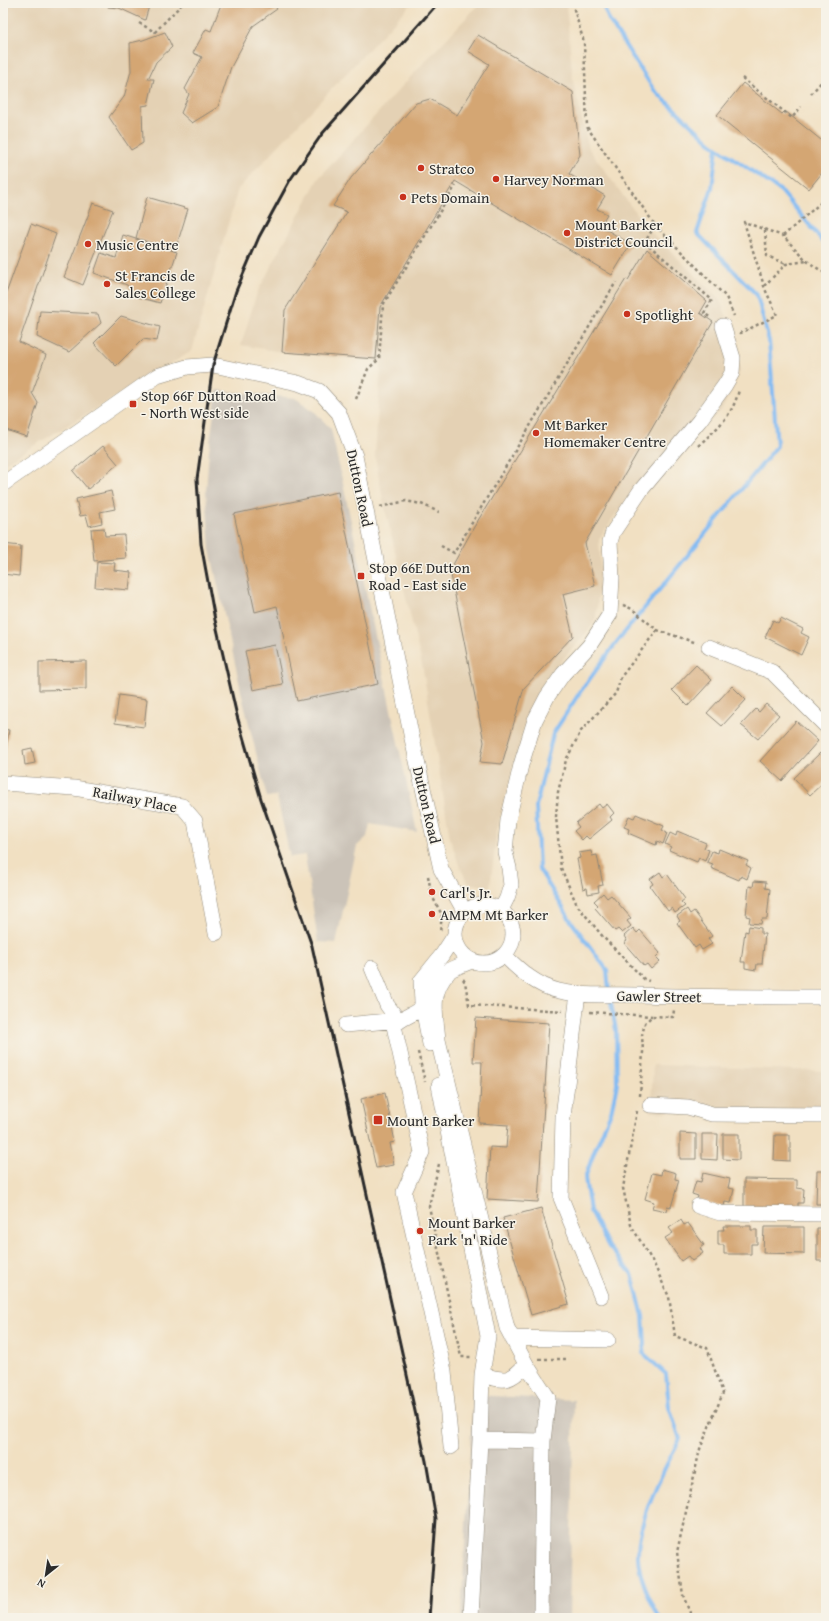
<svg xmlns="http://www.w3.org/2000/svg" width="829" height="1621" viewBox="0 0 829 1621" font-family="'Gentium Book Plus',serif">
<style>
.built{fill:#e4d1b4}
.industrial{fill:#cbc3b8}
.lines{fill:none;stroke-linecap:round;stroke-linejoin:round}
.stream{stroke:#83bbf3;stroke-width:4}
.building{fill:#d4a673}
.minor-casing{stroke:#8e8676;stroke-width:16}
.path{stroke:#8e8676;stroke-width:2.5;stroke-dasharray:3 3;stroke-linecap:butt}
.minor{stroke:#fff;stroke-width:15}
.rail{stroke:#2b2b2b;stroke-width:3}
.poi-dot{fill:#c8321e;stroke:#f7f3e8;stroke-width:1.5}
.labels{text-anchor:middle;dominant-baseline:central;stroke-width:3;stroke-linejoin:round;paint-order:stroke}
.poi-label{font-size:15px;fill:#2b2b2b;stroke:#f7f3e8;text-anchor:start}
.street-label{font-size:15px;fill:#2b2b2b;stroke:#f7f3e8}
</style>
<rect width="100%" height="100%" fill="#f7f3e8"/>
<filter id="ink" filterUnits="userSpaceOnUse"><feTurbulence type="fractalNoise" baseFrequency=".025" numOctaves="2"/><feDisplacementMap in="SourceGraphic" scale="8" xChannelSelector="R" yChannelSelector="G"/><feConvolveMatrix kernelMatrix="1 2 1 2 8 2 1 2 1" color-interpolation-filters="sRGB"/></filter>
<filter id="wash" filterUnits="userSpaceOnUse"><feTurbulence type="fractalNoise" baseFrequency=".012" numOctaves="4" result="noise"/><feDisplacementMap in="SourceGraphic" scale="16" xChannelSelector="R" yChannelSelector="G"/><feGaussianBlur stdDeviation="0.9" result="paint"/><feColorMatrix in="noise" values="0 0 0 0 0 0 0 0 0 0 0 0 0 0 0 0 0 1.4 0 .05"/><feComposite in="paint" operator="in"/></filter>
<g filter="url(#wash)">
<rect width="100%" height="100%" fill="#f1e0c2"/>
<path class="built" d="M3 3H412L238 189 192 351 3 464V217L8 198 3 179Z
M480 3H566L573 82 589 149 646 227 719 299 732 328 740 372 722 410 640 481 628 496 599 539 601 569 596 617 592 626 546 679 527 716 497 831 490 887 468 883 459 865 450 838 423 669 383 500 375 456 381 362 282 352 241 345 257 293 318 179 404 84Z
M653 1065 826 1071V1113L651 1112Z"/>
<path class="industrial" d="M217 390 295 398 314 411 331 429 340 470 417 832 370 824 367 837 357 846 336 943 318 942 305 855 290 857 277 796 267 797 243 700 210 549 206 491 209 451Z
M473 1395 574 1400 569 1618H461Z"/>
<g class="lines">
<path class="stream" d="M602 3 609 20 654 90 712 144 781 191 826 245
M609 991 607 970 571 921 539 869 536 806 553 734 580 692 616 643 777 446 769 341 757 295 697 233 712 188 717 148
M610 998 616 1030 617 1084 611 1112 594 1152 585 1178 590 1211 609 1247 632 1274 643 1316 645 1344 643 1353 666 1374 669 1407 680 1439C663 1471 637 1520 638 1557 639 1578 650 1600 659 1618"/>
</g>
<g id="blocks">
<path class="building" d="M108 3H146L149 6 145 20 119 8 108 7Z
M223 3H273L277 9 253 26 231 67 218 107 192 123 181 113 189 94 185 89 202 57 193 53 206 29 211 31 220 7Z
M165 32 172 47 156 62 148 79H154L148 105 142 106 143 143 131 150 109 117 124 97 131 71 130 43 143 40Z
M478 35 573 92 580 155 569 174 605 196 597 209 607 214 600 226 631 244 612 275 455 181 380 307 376 359 282 352 285 310 347 212 333 206 351 178 416 103 430 99 457 115 489 64 468 51Z
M743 83 782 114 785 111 826 144V168L809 189 717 115Z
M147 197 188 209 175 251 136 238Z
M93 203 113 210 83 285 64 277Z
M31 224 56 234 19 342 46 355 32 393 38 403 27 437 3 429V302Z
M123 235 177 252 160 303 134 296 127 285 94 273 101 253 116 258Z
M647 249 707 301 700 313 713 322 585 543 595 586 563 594 573 636 524 688 502 764 480 762 484 742 450 570 474 527 626 279 628 280Z
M40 311 98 314 101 323 69 352 37 337Z
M121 316 160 327 157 341 143 339 116 366 94 343Z
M103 446 118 464 88 489 73 471Z
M111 491 115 509 100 512 102 523 89 526 86 515 80 516 76 499Z
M338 492 378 684 297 701 277 606 255 612 234 514Z
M104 528 105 536 124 535 126 558 94 561 91 529Z
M3 544 21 546 19 576 3 574Z
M97 562 115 563 114 570 131 572 129 590 95 587Z
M781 618 803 629 801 633 809 637 801 655 765 637 773 620 778 623Z
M275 645 283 684 253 690 245 651Z
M86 661V689L39 690V662Z
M696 665 712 680 688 706 672 690Z
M3 669H5V682H3Z
M732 686 746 700 722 726 707 713Z
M119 695 147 699 144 727 115 723Z
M766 704 779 715 758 739 741 725 756 709 759 712Z
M796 721 818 741 782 781 760 761Z
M3 729 9 730 4 757H3Z
M32 748 35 763 25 765 23 750Z
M826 751V780L810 795 794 778 820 753 822 755Z
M599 804 602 808 607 804 614 813 610 817 612 820 589 839 586 836 582 840 574 831 579 827 576 823Z
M636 814 664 826 662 830 667 833 663 844 657 841 656 845 628 833 629 829 624 827 629 816 634 818Z
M677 831 706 843 704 848 709 850 705 861 699 858 697 862 669 850 671 847 665 844 670 833 676 836Z
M719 849 748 861 746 865 751 868 747 879 741 876 739 880 711 868 713 864 707 862 712 851 718 853Z
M591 851 592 856 597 855 603 885 598 886 599 892 588 894 587 888 583 889 577 859 580 858 579 853Z
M660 872 663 877 667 874 685 899 681 902 685 906 675 913 672 908 668 911 650 886 653 884 650 879Z
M754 881 766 882 765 888 770 889 767 919H762L761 924 749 923 750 917 746 916 749 886 753 887Z
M603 893 607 898 611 895 631 918 627 921 631 926 622 933 618 929 615 931 595 908 598 905 594 901Z
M687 909 690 914 694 911 712 936 708 939 712 944 702 950 699 945 695 948 677 923 680 921 677 916Z
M749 926 761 928V934H765L762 964H757L756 970 745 968V962H741L745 931 748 932Z
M633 928 637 933 640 930 660 953 656 957 660 961 651 969 647 964 644 966 624 943 627 941 624 936Z
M476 1018 549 1023 538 1202 487 1199 490 1147 506 1148 508 1125 479 1123 482 1062H473Z
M385 1093 395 1142 390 1143 394 1165 376 1168 361 1099Z
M680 1133 696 1134V1159H680Z
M702 1134H718L717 1160 702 1159Z
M723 1134H739V1160L723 1159Z
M775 1135H790V1161L774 1160Z
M662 1169 676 1173 675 1179 679 1180 671 1207 667 1206 666 1211 652 1208 654 1202 645 1199 652 1173 661 1175Z
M817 1171H826V1204H816Z
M703 1173 730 1179 728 1188 734 1189 731 1203 725 1202 724 1206 697 1200 698 1196 692 1194 696 1181 701 1182Z
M744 1179 797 1180V1188L804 1189 803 1203H798V1207H744Z
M541 1208 569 1304 531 1315 503 1218Z
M681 1220 684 1225 688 1223 704 1245 700 1248 703 1253 692 1261 688 1256 681 1261 665 1238 673 1233 669 1228Z
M723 1226H751V1230H757V1244H751V1254H724V1245H718V1230H724Z
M764 1227H804V1254L763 1253Z
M817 1228H826V1261H817Z"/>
</g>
</g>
<g filter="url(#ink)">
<use href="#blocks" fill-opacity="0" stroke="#8e8676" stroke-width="1"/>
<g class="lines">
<defs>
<path id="minor" d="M3 484 157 376 187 367 213 365 298 383 319 391 339 413 355 456 411 734 441 869 465 912
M709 647 772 672 826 726
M3 783 74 788 182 806 195 821 216 933
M455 934a29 29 0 1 1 58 0a29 29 0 1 1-58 0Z
M501 910 507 898 511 885 509 868 505 852 508 820 521 765 535 720 547 697 563 674 589 646 610 614 612 578 610 542 613 532 641 490 699 421 725 385 732 373 733 358 723 326
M504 955C520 971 537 986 559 991 584 997 610 994 635 995 699 997 762 997 826 997
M448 973C429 994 436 1014 438 1040L507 1328 526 1364 548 1398 543 1441 480 1440 482 1375
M578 993 563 1117 561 1198 601 1296
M346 1025 398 1020 387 1005 372 968
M430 1044 422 1003 421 981 442 955 455 935
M439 1085 488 1336 482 1375C504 1381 510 1383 526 1364
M650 1105 688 1107 712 1114 826 1115
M698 1206 720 1213 826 1214
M512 1338 608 1340
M451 1447 444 1371 404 1192 422 1152 394 1026C402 1016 416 1015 424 1005 429 1000 427 992 430 985 434 975 462 965 472 961
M471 1618 480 1440
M541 1618 543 1441"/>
</defs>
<use href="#minor" class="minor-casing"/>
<path class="path" d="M572 3 584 42 587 127 655 225 645 242 712 300 704 313 711 318
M139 23 155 32 183 3
M742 78 792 118 801 107
M811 94 823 80
M655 225 726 297 734 316
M765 230 767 256 786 264
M783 236 826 198
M764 286 786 264 807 261
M740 332 741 333 777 315 765 289 744 222 783 236 807 261 826 274
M356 399 368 369 379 359 383 305 456 185
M698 446C718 427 732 417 739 390
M380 507 406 501 421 504 439 512
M441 546 454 553 616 282
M623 605 632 609 657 630 621 677 616 693 581 731 566 760 558 792 556 817 561 868 577 905 604 938 644 979 649 981
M657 630 697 643
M428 876 432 896 442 915 440 932
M463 979 465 982 469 1005 563 1011
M590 1012 652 1016
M418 1052 425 1082
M640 1096 643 1052 642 1035 645 1023 652 1016 673 1017 674 1010
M637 1111 623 1188 631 1225 654 1264 669 1297 675 1336 707 1348 723 1393 700 1449 677 1552 683 1595 692 1618
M439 1164 429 1206 461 1357H471
M539 1359H566"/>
<use href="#minor" class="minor"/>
<path class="rail" d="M429 1618 436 1519 426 1461 312 946 261 799 237 716 215 620 201 544 197 479 213 365 236 291 259 237 290 180 322 134 438 3"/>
</g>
</g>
<g class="poi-dot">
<circle cx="421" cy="168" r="4"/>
<circle cx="496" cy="179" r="4"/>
<circle cx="403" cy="197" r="4"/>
<circle cx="567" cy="233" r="4"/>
<circle cx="88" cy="244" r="4"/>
<circle cx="107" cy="284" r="4"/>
<circle cx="627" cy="314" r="4"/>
<rect x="129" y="400" width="8" height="8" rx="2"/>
<circle cx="536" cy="433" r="4"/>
<rect x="357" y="572" width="8" height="8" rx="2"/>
<circle cx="432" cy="892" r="4"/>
<circle cx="432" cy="914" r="4"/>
<rect x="373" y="1115" width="10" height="10" rx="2"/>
<circle cx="420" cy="1231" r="4"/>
</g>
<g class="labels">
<g class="poi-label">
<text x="429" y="168">Stratco</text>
<text x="504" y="179">Harvey Norman</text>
<text x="411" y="197">Pets Domain</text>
<text x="575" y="224">Mount Barker<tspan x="575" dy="17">District Council</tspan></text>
<text x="96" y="244">Music Centre</text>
<text x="115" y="275">St Francis de<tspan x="115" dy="17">Sales College</tspan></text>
<text x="635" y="314">Spotlight</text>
<text x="141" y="395">Stop 66F Dutton Road<tspan x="141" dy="17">- North West side</tspan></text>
<text x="544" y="424">Mt Barker<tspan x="544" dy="17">Homemaker Centre</tspan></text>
<text x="369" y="567">Stop 66E Dutton<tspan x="369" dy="17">Road - East side</tspan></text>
<text x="440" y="892">Carl's Jr.</text>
<text x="440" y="914">AMPM Mt Barker</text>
<text x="387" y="1120">Mount Barker</text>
<text x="428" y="1222">Mount Barker<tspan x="428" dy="17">Park 'n' Ride</tspan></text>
</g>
<g class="street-label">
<text transform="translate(360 488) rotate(78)">Dutton Road</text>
<text transform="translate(135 799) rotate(11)">Railway Place</text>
<text transform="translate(427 805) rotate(77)">Dutton Road</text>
<text transform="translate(659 996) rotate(1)">Gawler Street</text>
</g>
</g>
<rect width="829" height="1621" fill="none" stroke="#f7f3e8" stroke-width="16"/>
<g transform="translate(46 1575) rotate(210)" stroke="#f7f3e8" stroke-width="3" paint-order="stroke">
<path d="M0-3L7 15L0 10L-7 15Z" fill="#2b2b2b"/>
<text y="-6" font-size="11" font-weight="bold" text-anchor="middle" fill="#2b2b2b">N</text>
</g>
</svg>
